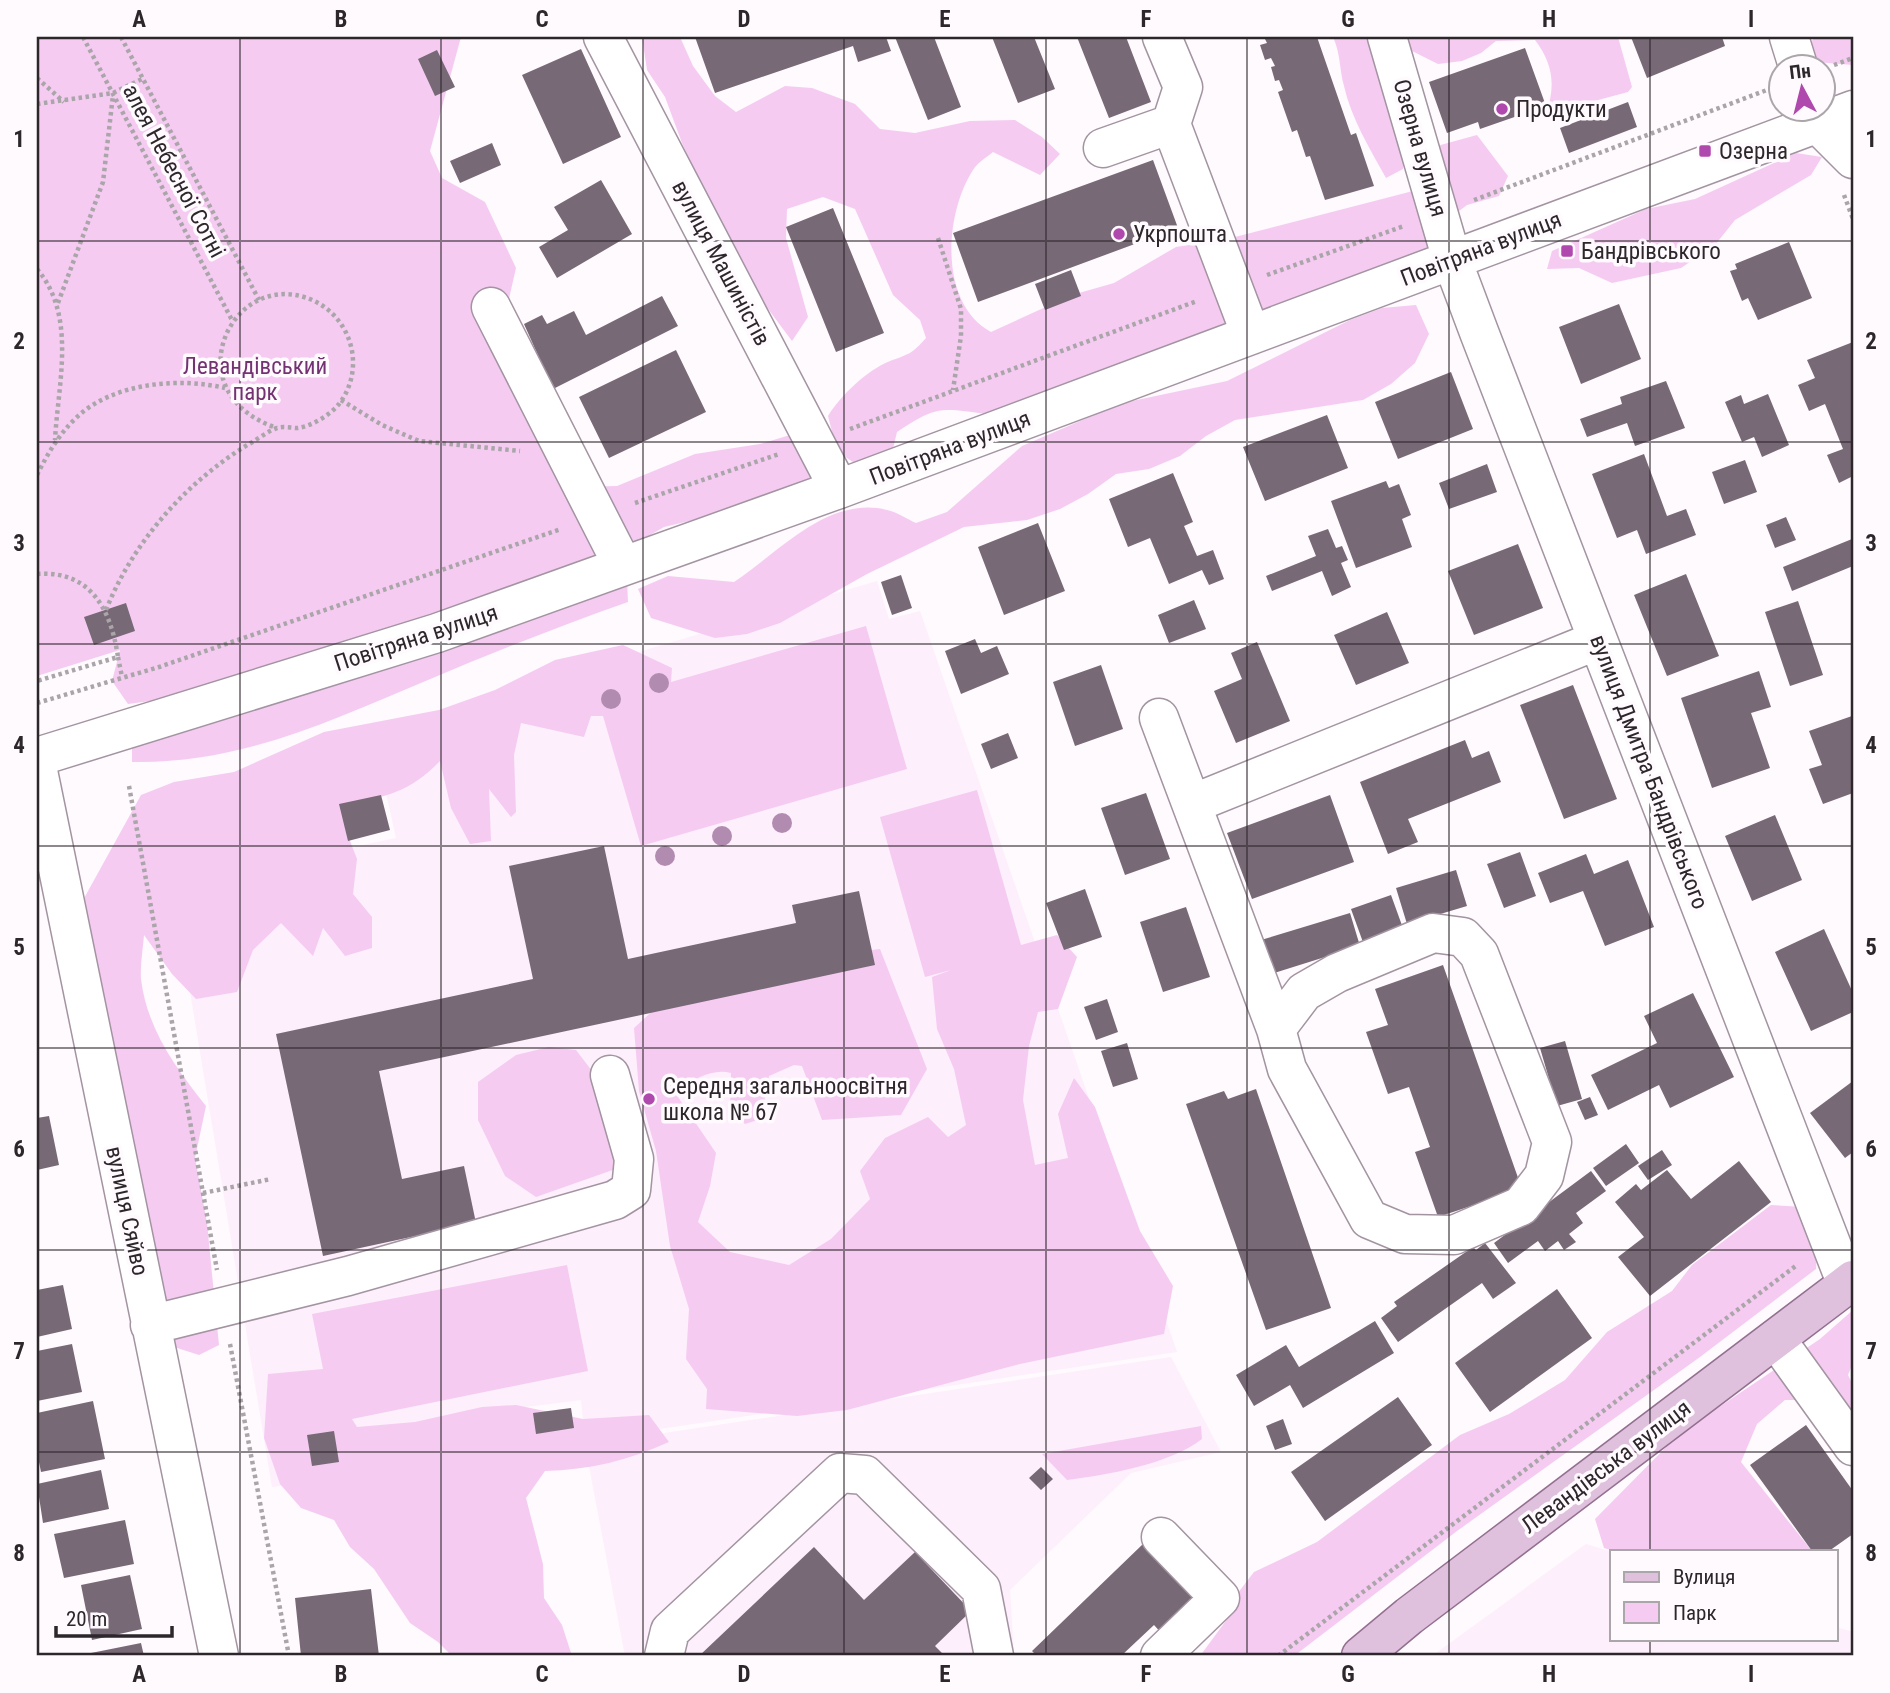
<svg xmlns="http://www.w3.org/2000/svg" width="1890" height="1693" viewBox="0 0 1890 1693" font-family="'Roboto Condensed',sans-serif">
<style>
.built{fill:#fdeffb;fill-rule:evenodd}
.green{fill:#f5cbf2}
.building{fill:#786976}
.lines{fill:none;stroke-linecap:round;stroke-linejoin:round}
.minor-casing{stroke:#a394a1;stroke-width:41}
.major-casing{stroke:#936f90;stroke-width:41}
.path{stroke:#aaa5a9;stroke-width:4.5;stroke-dasharray:3.5 3.5;stroke-linecap:butt}
.minor{stroke:#fff;stroke-width:38}
.major{stroke:#dfc0dd;stroke-width:38}
.tree{fill:#b28cb0}
.grid{fill:none;stroke:#2d272c;stroke-width:2;stroke-opacity:0.55}
.poi-dot{fill:#af49ad;stroke:#fefafd;stroke-width:2.5}
.labels{text-anchor:middle;dominant-baseline:central;stroke-width:7;stroke-linejoin:round;paint-order:stroke}
.poi-label{font-size:23px;fill:#2d272c;stroke:#fefafd;text-anchor:start}
.street-label{font-size:23px;fill:#2d272c;stroke:#fefafd}
.park-label{font-size:23px;fill:#733271;stroke:#fefafd}
.neatline{fill:none;stroke:#2d272c;stroke-width:2.5}
.grid-label{font-size:23px;text-anchor:middle;font-weight:bold;fill:#2d272c}
</style>
<rect width="100%" height="100%" fill="#fefafd"/>
<path class="built" d="M877 581 889 619 920 611 1177 1352 585 1440 581 1400 526 1407 531 1448 272 1487 177 913 236 803 555 677ZM385 788 396 838 344 849 333 800Z
M1171 1357 1221 1452 1131 1473 1010 1590 1014 1656H625L585 1445Z
M1586 1544 1612 1552V1639H1836V1627L1853 1632V1656H1432Z"/>
<path class="green" d="M37 37H461L430 151 442 178 485 202 516 268 497 351 576 487 617 486 695 454 760 444 800 432 827 439 812 492 664 527 573 580 217 692 128 704 112 681 120 650 37 676Z
M642 37H680L693 66 715 96 736 112 785 86 812 88 855 104 880 129 915 133 970 121 1015 120 1042 137 1060 154 1040 175 993 152C987 157 977 163 973 170 944 215 939 304 991 332L1072 295 1114 283 1176 247 1227 239 1413 191 1426 149 1477 135 1508 176 1499 196 1467 205 1455 214 1422 263 987 414C941 408 937 405 897 432L890 461 860 467 837 451 828 416C841 395 866 371 890 361 909 354 912 354 926 338L920 320 893 295 855 209 823 197 787 209 786 238 808 317 792 341 739 270 682 143 665 97 647 70Z
M1333 37H1397L1408 129 1403 169 1386 178C1370 149 1351 118 1344 86 1339 68 1341 55 1333 37Z
M1407 37H1618L1632 87 1628 92 1546 114C1556 85 1553 64 1535 40L1496 41 1481 53 1462 61 1438 64 1408 49Z
M1815 37H1853V65L1816 62 1804 51Z
M1796 153 1822 157 1811 175 1735 220 1715 245 1681 268 1612 283 1579 268 1547 269 1552 251 1646 209 1695 199Z
M1416 305 1429 334 1415 363 1391 384 1363 400 1235 420 1206 436 1180 456 1149 469 1116 474 1088 494 1060 509 1027 520 964 527 867 574 780 623 747 634 715 638 651 618 638 589 668 576 734 582C778 553 828 495 887 510 897 512 907 519 916 523L947 512 1022 446 1101 412 1132 401 1227 381 1350 320 1382 308Z
M627 579 628 602C560 626 494 652 428 680 330 721 241 764 132 762V742Z
M866 626 907 769 641 846 603 716H591L584 737 521 723 514 755 516 812 511 817 489 789 491 841 470 844 451 808 440 761C411 791 386 798 347 803L345 828 357 859 353 894 372 917V948L345 956 323 928 313 956 281 923 253 950 237 992 196 999 172 974 144 935C143 949 140 965 141 979 147 1029 176 1068 206 1106L195 1158 207 1223 219 1345 199 1355 171 1346 77 911 141 795 174 782 234 772 324 732 439 710 495 690 555 660 623 645 672 668 671 682Z
M977 790 1021 945 1057 935 1077 957 1058 1009 1038 1012 1029 1046 1023 1100 1035 1165 1068 1158 1058 1114 1074 1078 1095 1107 1140 1231 1173 1286 1164 1334 1020 1364 847 1410 797 1416 706 1409 707 1389 686 1359 689 1309 670 1246 656 1151 639 1091 634 1028 657 1007 784 961 880 949 927 1069 901 1115 822 1120 802 1066 794 1065 769 1076 761 1119 745 1124 730 1109 731 1073C712 1068 695 1080 678 1088L676 1094 716 1153 710 1186 698 1222 730 1252 789 1265 831 1239 870 1199 860 1171 885 1138 928 1117 948 1137 966 1125 954 1069 937 1029 932 977 951 970 925 977 880 817Z
M549 1047 576 1050 595 1075 624 1166 536 1197 505 1176 478 1120V1082L516 1055Z
M1771 1205 1804 1207 1818 1235 1816 1269 1700 1357 1457 1531 1294 1656H1200L1228 1618 1234 1598 1254 1572 1317 1542 1460 1435 1509 1414 1565 1380 1607 1332 1672 1291 1692 1265Z
M567 1265 588 1371 352 1419 357 1427 415 1422 482 1407 516 1405 583 1419 649 1415 669 1442C630 1460 589 1470 545 1471L526 1498 543 1564 544 1598 562 1625 572 1656H452L438 1642 410 1623 374 1569 350 1547 334 1520 301 1508 280 1484 264 1438 268 1374 323 1369 312 1314Z
M1853 1310V1363L1848 1375 1853 1385V1443L1821 1400H1785L1757 1424 1741 1462 1812 1551H1614L1604 1548 1595 1519 1679 1434 1820 1339Z
M1201 1426 1202 1439C1170 1464 1107 1475 1067 1480L1042 1454Z"/>
<path class="building" d="M695 37H886L891 51 858 62 853 46 715 93Z
M895 37H934L961 107 928 120Z
M992 37H1034L1055 89 1018 103Z
M1077 37H1126L1151 102 1109 118Z
M1264 37H1317L1351 135 1356 133 1374 186 1325 200 1310 156 1306 157 1297 130 1292 132 1278 92 1283 90 1279 80 1275 81 1271 67 1275 66 1271 58 1265 60 1260 45 1267 43Z
M1631 37H1722L1725 46 1647 78Z
M1525 48 1546 106 1480 129 1478 122 1447 133 1429 82Z
M581 49 621 137 563 164 522 75Z
M437 50 455 87 435 96 418 59Z
M1628 102 1637 127 1569 153 1560 128Z
M492 143 501 165 460 183 450 161Z
M1153 160 1178 228 978 302 953 233Z
M601 180 632 234 557 278 539 247 568 230 554 207Z
M833 208 884 333 836 352 786 227Z
M1789 242 1812 298 1758 320 1748 298 1742 301 1730 271 1737 269 1735 264Z
M1071 270 1081 296 1045 310 1035 284Z
M662 296 678 326 553 389 524 324 542 315 547 324 574 311 586 335Z
M1619 304 1641 359 1581 384 1559 327Z
M1853 342V476L1839 483 1827 455 1843 449 1825 404 1809 411 1798 385 1815 378 1807 360Z
M676 350 706 412 609 458 579 397Z
M1451 372 1473 429 1398 459 1375 402Z
M1666 381 1685 428 1635 446 1627 423 1587 437 1580 419 1622 404 1620 397Z
M1768 394 1789 445 1762 457 1754 437 1742 442 1725 402 1741 395 1744 404Z
M1327 415 1348 468 1265 501 1243 447Z
M1644 454 1667 516 1686 509 1696 535 1646 554 1637 530 1617 538 1592 474Z
M1745 460 1757 492 1724 504 1712 472Z
M1487 464 1497 492 1449 509 1439 483Z
M1173 473 1193 522 1184 526 1197 556 1213 550 1224 579 1209 585 1202 570 1169 584 1150 538 1128 547 1109 499Z
M1386 481 1389 488 1399 484 1411 515 1402 519 1412 547 1356 568 1331 501Z
M1786 517 1796 540 1775 548 1766 525Z
M1038 523 1065 591 1004 615 978 547Z
M1328 529 1336 548 1342 546 1348 560 1341 563 1351 587 1332 596 1322 571 1272 591 1266 576 1316 556 1308 536Z
M1852 539 1853 566 1792 591 1783 567Z
M1518 544 1543 608 1474 635 1448 571Z
M1686 574 1719 656 1667 676 1634 595Z
M901 575 912 608 892 615 881 582Z
M1194 600 1206 629 1169 643 1158 615Z
M1798 601 1823 675 1790 686 1765 612Z
M126 603 135 631 94 645 84 617Z
M1387 612 1409 663 1356 685 1334 635Z
M975 639 981 653 997 646 1009 674 961 694 945 651Z
M1257 642 1290 721 1236 743 1214 691 1242 679 1231 653Z
M1101 665 1123 729 1075 746 1053 682Z
M1759 671 1771 707 1751 713 1770 768 1712 788 1681 698Z
M1573 685 1617 799 1564 819 1520 705Z
M1852 716 1853 793 1823 804 1809 769 1822 765 1809 731Z
M1008 733 1018 758 991 769 981 744Z
M1465 740 1472 758 1489 751 1501 782 1408 819 1418 842 1388 854 1360 782Z
M1146 793 1170 859 1125 875 1101 808Z
M381 795 390 830 348 841 339 804Z
M1330 795 1354 862 1252 899 1227 833Z
M1775 815 1802 880 1752 901 1725 836Z
M604 846 628 959 796 923 792 905 859 891 875 965 379 1071 402 1179 464 1166 476 1223 323 1256 276 1034 533 979 509 866Z
M1520 852 1536 896 1504 908 1487 864Z
M1586 854 1594 874 1628 860 1654 927 1605 946 1583 891 1550 903 1538 873Z
M1456 870 1467 906 1407 924 1396 888Z
M1085 889 1102 937 1064 950 1046 903Z
M1391 895 1404 931 1364 945 1351 909Z
M1186 907 1210 977 1163 992 1140 922Z
M1350 913 1360 946 1271 974 1261 940Z
M1824 929 1853 993V1012L1811 1031 1775 952Z
M1443 965 1522 1189 1438 1217 1415 1152 1430 1147 1409 1087 1388 1094 1366 1032 1388 1025 1375 989Z
M1693 993 1734 1077 1670 1108 1659 1085 1608 1110 1591 1075 1657 1043 1644 1016Z
M1107 999 1118 1032 1096 1040 1084 1007Z
M1565 1041 1582 1099 1557 1106 1540 1048Z
M1127 1043 1138 1079 1113 1087 1101 1051Z
M1853 1081V1152L1845 1158 1810 1113Z
M1256 1089 1331 1308 1266 1330 1186 1104 1224 1091 1228 1099Z
M1590 1097 1598 1115 1585 1120 1577 1102Z
M49 1116 59 1165 37 1170V1118Z
M1626 1144 1639 1163 1606 1186 1593 1168Z
M1662 1150 1672 1165 1648 1180 1638 1166Z
M1739 1161 1771 1202 1650 1296 1618 1257 1644 1237 1615 1202 1636 1184 1641 1190 1667 1170 1691 1199Z
M1591 1171 1606 1191 1576 1213 1583 1223 1569 1234 1576 1242 1564 1250 1558 1241 1545 1251 1538 1241 1508 1263 1494 1243Z
M1485 1243 1516 1283 1493 1299 1482 1283 1398 1342 1381 1318 1397 1306 1394 1302 1473 1247 1476 1250Z
M63 1285 72 1329 37 1337V1290Z
M1557 1289 1592 1338 1490 1412 1455 1363Z
M1375 1321 1394 1353 1303 1408 1290 1385 1254 1406 1236 1375 1286 1345 1299 1367Z
M72 1344 82 1392 37 1401V1351Z
M1398 1397 1432 1445 1325 1521 1291 1472Z
M93 1401 105 1459 41 1472 37 1452V1413Z
M571 1408 574 1428 536 1434 533 1413Z
M1283 1419 1292 1444 1275 1450 1266 1426Z
M1806 1425 1853 1491V1534L1829 1551H1812L1750 1465Z
M334 1431 339 1462 312 1466 307 1435Z
M1041 1467 1053 1479 1041 1490 1029 1478Z
M101 1470 109 1509 43 1523 37 1484Z
M125 1520 134 1564 64 1578 54 1534Z
M1143 1544 1199 1602 1164 1636 1154 1625 1121 1656H1037L1032 1651Z
M814 1547 864 1600 915 1552 971 1611 935 1646 945 1656H699Z
M130 1575 142 1629 92 1640 81 1585Z
M371 1589 379 1656H301L295 1598Z
M141 1643 144 1656H92L91 1653Z"/>
<g class="lines">
<defs>
<path id="minor" d="M603 37 839 489
M1162 37 1183 87 1171 124
M1387 37 1452 260 1479 332 1847 1285
M1789 37 1798 66
M1812 108 1817 123 1853 159
M1103 148 1171 124 1251 335
M491 307 623 566
M1159 718 1276 1029 1287 1069 1369 1219 1405 1234 1454 1235 1521 1206 1544 1176 1552 1142 1479 954 1463 937 1433 933 1337 973 1304 992 1276 1029
M37 757 437 633 839 489 1853 110
M37 766 219 1656
M1192 804 1598 640
M150 1325 348 1276 615 1200 631 1190 634 1159 610 1075
M1776 1339 1853 1446
M664 1656 670 1631 840 1473 865 1475 981 1589 994 1656
M1160 1656 1220 1598 1161 1537"/>
<path id="major" d="M1361 1656 1409 1616 1853 1280"/>
</defs>
<use href="#minor" class="minor-casing"/>
<use href="#major" class="major-casing"/>
<path class="path" d="M83 37 233 322
M121 37 259 300
M1834 65 1853 58
M37 78 64 102
M37 104 113 93 144 78
M1844 195 1853 219
M1474 200 1767 90
M938 238 961 309V336L953 390
M37 269C77 316 58 383 55 440
M1267 275 1404 226
M58 303 103 182 113 95
M341 400 382 425 419 441 520 451
M850 429 1197 301
M37 475C48 453 59 434 77 417 113 383 178 377 225 388
M635 503 779 454
M37 574C91 570 111 610 118 657L37 681
M106 610C133 542 186 482 249 444 258 439 268 431 277 428 283 426 291 428 298 428 312 426 330 415 339 404 368 366 350 311 304 297 228 274 175 394 277 428
M118 657 122 677
M37 703 159 667 561 529
M129 786 217 1270
M203 1193 271 1179
M230 1344 289 1656
M1278 1656 1797 1265"/>
<use href="#minor" class="minor"/>
<use href="#major" class="major"/>
</g>
<g class="tree">
<circle cx="659" cy="683" r="10"/>
<circle cx="611" cy="699" r="10"/>
<circle cx="782" cy="823" r="10"/>
<circle cx="722" cy="836" r="10"/>
<circle cx="665" cy="856" r="10"/>
</g>
<path class="grid" d="M240 37V1656M441 37V1656M643 37V1656M844 37V1656M1046 37V1656M1247 37V1656M1449 37V1656M1650 37V1551M37 241H1853M37 442H1853M37 644H1853M37 846H1853M37 1048H1853M37 1250H1853M37 1452H1853M1650 1639V1656"/>
<g class="poi-dot">
<circle cx="1502" cy="109" r="7"/>
<rect x="1698" y="144" width="14" height="14" rx="3.5"/>
<circle cx="1119" cy="234" r="7"/>
<rect x="1560" y="244" width="14" height="14" rx="3.5"/>
<circle cx="649" cy="1099" r="7"/>
</g>
<g class="labels">
<g class="poi-label">
<text x="1516" y="109">Продукти</text>
<text x="1719" y="151">Озерна</text>
<text x="1133" y="234">Укрпошта</text>
<text x="1581" y="251">Бандрівського</text>
<text x="663" y="1086">Середня загальноосвітня<tspan x="663" dy="26">школа № 67</tspan></text>
</g>
<g class="street-label">
<text transform="translate(1420 148) rotate(74)">Озерна вулиця</text>
<text transform="translate(174 171) rotate(62)">алея Небесної Сотні</text>
<text transform="translate(1481 249) rotate(-21)">Повітряна вулиця</text>
<text transform="translate(721 263) rotate(62)">вулиця Машиністів</text>
<text transform="translate(950 448) rotate(-21)">Повітряна вулиця</text>
<text transform="translate(416 638) rotate(-18)">Повітряна вулиця</text>
<text transform="translate(1649 772) rotate(69)">вулиця Дмитра Бандрівського</text>
<text transform="translate(127 1211) rotate(78)">вулиця Сяйво</text>
<text transform="translate(1606 1467) rotate(-37)">Левандівська вулиця</text>
</g>
<g class="park-label">
<text x="255" y="366">Левандівський<tspan x="255" dy="26">парк</tspan></text>
</g>
</g>
<rect width="1890" height="1693" fill="none" stroke="#fefafd" stroke-width="77"/>
<rect x="1610" y="1550" width="228" height="91" fill="#fefafd" stroke="#aaa6a9" stroke-width="2"/>
<rect x="1624" y="1572" width="35" height="10" fill="#dfc0dd" stroke="#aaa6a9" stroke-width="2"/>
<text x="1673" y="1584" font-size="21" fill="#2d272c">Вулиця</text>
<rect x="1624" y="1602" width="35" height="21" fill="#f5cbf2" stroke="#aaa6a9" stroke-width="2"/>
<text x="1673" y="1620" font-size="21" fill="#2d272c">Парк</text>
<g transform="translate(1802 88) rotate(353)"><circle r="33" fill="#fefafd" stroke="#aaa6a9" stroke-width="2"/>
<path d="M0-5L12 26L0 18L-12 26Z" fill="#af49ad"/>
<text y="-10" font-size="19" font-weight="bold" text-anchor="middle" fill="#2d272c">Пн</text>
</g>
<path d="M56 1626v10h116v-10" fill="none" stroke="#2d272c" stroke-width="3.5"/>
<text x="66" y="1626" font-size="21" fill="#2d272c" stroke="#fefafd" stroke-width="5" paint-order="stroke">20 m</text>
<rect x="38" y="38" width="1814" height="1616" class="neatline"/>
<g class="grid-label">
<text x="139" y="27">A</text>
<text x="341" y="27">B</text>
<text x="542" y="27">C</text>
<text x="744" y="27">D</text>
<text x="945" y="27">E</text>
<text x="1146" y="27">F</text>
<text x="1348" y="27">G</text>
<text x="1549" y="27">H</text>
<text x="1751" y="27">I</text>
<text x="19" y="147">1</text>
<text x="1871" y="147">1</text>
<text x="19" y="349">2</text>
<text x="1871" y="349">2</text>
<text x="19" y="551">3</text>
<text x="1871" y="551">3</text>
<text x="19" y="753">4</text>
<text x="1871" y="753">4</text>
<text x="19" y="955">5</text>
<text x="1871" y="955">5</text>
<text x="19" y="1157">6</text>
<text x="1871" y="1157">6</text>
<text x="19" y="1359">7</text>
<text x="1871" y="1359">7</text>
<text x="19" y="1561">8</text>
<text x="1871" y="1561">8</text>
<text x="139" y="1682">A</text>
<text x="341" y="1682">B</text>
<text x="542" y="1682">C</text>
<text x="744" y="1682">D</text>
<text x="945" y="1682">E</text>
<text x="1146" y="1682">F</text>
<text x="1348" y="1682">G</text>
<text x="1549" y="1682">H</text>
<text x="1751" y="1682">I</text>
</g>
</svg>
